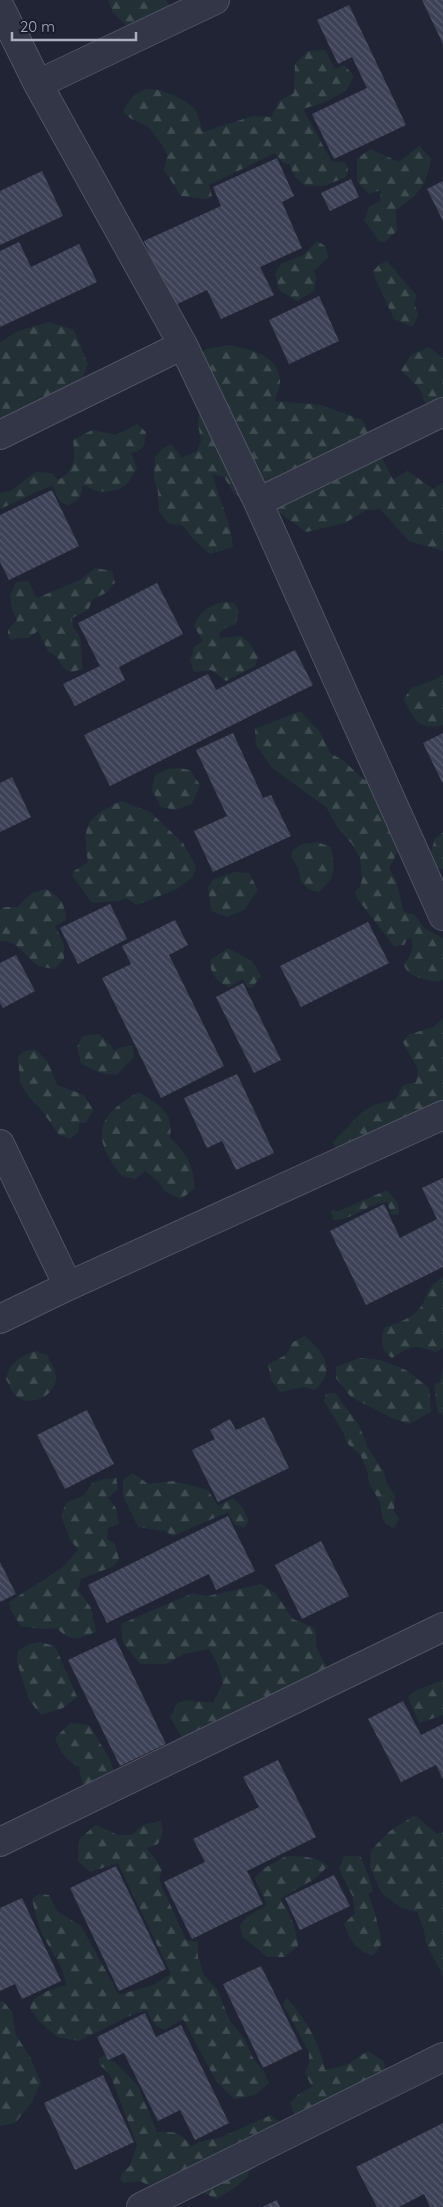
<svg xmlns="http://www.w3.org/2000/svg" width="443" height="2207" viewBox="0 0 443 2207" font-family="Quicksand,sans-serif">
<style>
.forest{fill:url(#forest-firs)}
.building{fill:url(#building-back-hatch)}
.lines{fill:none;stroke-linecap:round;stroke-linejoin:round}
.minor-casing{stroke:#515364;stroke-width:30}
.minor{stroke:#333646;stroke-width:28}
</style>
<defs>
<pattern id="forest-firs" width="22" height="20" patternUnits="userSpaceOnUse" patternTransform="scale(1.25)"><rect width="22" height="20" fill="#233137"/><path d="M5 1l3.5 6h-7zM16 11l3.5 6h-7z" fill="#404c52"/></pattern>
<pattern id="building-back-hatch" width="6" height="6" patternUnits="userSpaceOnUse" patternTransform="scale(1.25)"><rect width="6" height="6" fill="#3e4257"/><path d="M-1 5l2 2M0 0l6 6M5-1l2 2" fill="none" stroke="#575b6e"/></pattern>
</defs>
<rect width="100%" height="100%" fill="#202435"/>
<path class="forest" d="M108 0H166L170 6 161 21 147 29 126 25 113 13Z
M325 50 335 69 344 65 354 76 346 91 325 102 303 109 332 162H345L348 169 346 177 324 186H305L295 177 289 164 283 163 275 153 209 185 212 196 208 199 181 196 164 170 167 155 162 145 149 127 130 118 123 112C128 101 136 90 149 89 160 88 189 100 195 110 199 116 200 125 203 132L253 116 271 117 279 101 294 93 295 64 308 51Z
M419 146 431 158C427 185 419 195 396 210L397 231 385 242 379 241 364 220 370 206 380 201 381 190 369 194 357 181V159L370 149 399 162Z
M317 241 325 246 329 257 314 271 316 279 314 291 297 301 279 290 275 274 281 264 303 255Z
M387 261 417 296 414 302 418 315 413 327 394 319 375 278 373 271 379 265Z
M49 322 74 330 88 364 81 382 52 422 4 448 0 447V342L18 331Z
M229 345C250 350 279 354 280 382 280 388 276 395 275 401L321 405 362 420 393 479 408 471 433 489 443 483V551L409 541 380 509 366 510 345 523 306 532 276 510 234 494 224 477 212 474 230 528 233 547 210 554 194 540 182 525 169 524 159 512 158 492 154 480 155 457 162 449 171 444 182 458 197 451 201 441 198 424 201 394 195 360 206 349Z
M429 347 443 358V410L436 414 424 401 420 389 401 370 411 355Z
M137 424 146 432 144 446 137 452 131 453 137 468C134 473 130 481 126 485 116 492 96 495 87 486H82C83 497 77 501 67 506L59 500 52 485 0 509V493L10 491 36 472 52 473 58 480C76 470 75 458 73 440L92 430 116 435Z
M95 568 112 571 115 583 106 593 93 599 88 610 72 618 73 627 80 637 83 669 72 672 64 669 57 657 48 651 38 631 28 638H17L12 640 8 636V630L17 620 12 609 10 596 16 582 28 581 37 598 80 580Z
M223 602 234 603 239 611 236 624 227 627 219 633 220 638 241 636 249 643 258 657 255 666 226 681 211 670 194 672 190 660 194 647 203 641 194 626C199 612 209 606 223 602Z
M443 675V725C418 731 414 719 404 699L411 688 429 682Z
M300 711 320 732 330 753 344 761 363 779 382 788 404 840 389 868 396 881 404 912 415 915 424 928 443 938V979L438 982C426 979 407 978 404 964 410 956 414 950 412 939H407L404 945 394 946 357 898 355 891 360 887 362 879 360 858 352 844 340 831 326 807 272 768 256 745 255 729Z
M178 768 190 770 200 785 192 804 175 810 161 807 152 790 155 775 167 769Z
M121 801 150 812 183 843 196 866 193 877 177 889 137 905 126 898 119 901 92 903 72 875 74 871 88 862C82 823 86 818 121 801Z
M443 832V869L437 868 430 854 435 839Z
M317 842 331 847C335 870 337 876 319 892L310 890 301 882 299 869 291 857 293 850 303 844Z
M235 872 249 873 258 890 244 910 227 917 211 911 208 887 214 879Z
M45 889C60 896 65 903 66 920L55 926 64 944V959L54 969C49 968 41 967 37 965 24 955 18 940 0 941V910L5 907H17L32 893Z
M228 948 252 961 261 976 252 988 247 987 243 979 229 987C217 982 210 974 210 960Z
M443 1018V1103L340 1161 333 1142 361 1113 374 1105 396 1099 402 1086 416 1082 418 1070 403 1042 408 1035 433 1027Z
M99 1034 109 1043 114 1051 121 1047 132 1046 134 1057 116 1075 104 1074 81 1064 77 1047 83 1036Z
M35 1049 48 1062 57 1085 84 1095 93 1110 86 1123H79V1131L70 1139 59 1135 40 1108 29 1097 20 1082 18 1057 22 1052Z
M139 1092C159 1106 174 1110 170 1138 187 1154 193 1165 195 1188L181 1199 166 1192 157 1180 145 1171 135 1179 122 1176C90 1137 96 1116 139 1092Z
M387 1190 398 1203 399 1215 391 1214 387 1202C367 1204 353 1220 333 1220L331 1210 339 1211Z
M443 1277V1348L436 1352C414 1344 412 1345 392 1358 380 1349 381 1342 384 1328 395 1324 413 1318 420 1308 431 1293 423 1290 443 1277Z
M305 1336C324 1353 337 1369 315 1390L304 1387 280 1392 271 1380 268 1364 286 1355 293 1342Z
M35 1351 47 1355C50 1361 56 1371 56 1377 56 1396 31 1408 16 1396 12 1392 9 1384 6 1379 10 1362 20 1357 35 1351Z
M359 1358 380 1360 406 1370 429 1388 431 1412 409 1424 392 1418 351 1397 336 1378V1367Z
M443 1367V1415L438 1413 434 1385 440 1382Z
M335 1393 359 1425 368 1448 384 1472 387 1484 395 1495 394 1511 399 1519 394 1528 386 1524 382 1518 380 1502 369 1483 367 1470 361 1456 348 1444 343 1432 324 1401 326 1394Z
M133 1473 148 1484 173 1481 208 1490 218 1506 233 1498 242 1507 249 1521 244 1528 234 1524 228 1512 173 1536 165 1531 138 1527 123 1496V1480Z
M116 1478 118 1488 108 1498 116 1508 119 1524 108 1528 107 1539 115 1544 119 1559 114 1566 81 1579 78 1590 91 1608 96 1632C79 1638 71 1644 57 1628L42 1629 21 1626 11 1611 9 1602 62 1568 78 1550 70 1539 61 1516 66 1503 84 1495 92 1483 103 1479Z
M261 1584 276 1594 293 1619 315 1628 317 1649 329 1671 183 1740 170 1717 178 1703 186 1700 213 1703 223 1683 217 1663 209 1649 184 1654 166 1664H140L123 1643 121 1624 193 1593 208 1596Z
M40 1642 55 1646 77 1697 63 1708 41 1715 29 1700 17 1662 18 1651 29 1644Z
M443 1680V1715L419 1723 408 1697 415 1691Z
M70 1723 89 1725 109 1758 122 1790 99 1800 83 1787 79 1767C66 1761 60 1751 55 1738Z
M415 1815 437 1834 443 1832V1975L426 1944 424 1930 417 1912 401 1908 381 1892 370 1867 371 1850 390 1831Z
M161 1821 163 1832 158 1844 147 1848 162 1869 159 1880 186 1940 198 1942V1957L204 1975 217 1989 230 2021 244 2038 253 2058 264 2072 269 2083 255 2095 234 2099 216 2081 183 2019 164 2030 155 2025 146 2010 129 2016 79 2041 57 2037 39 2021 30 2008C35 1992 52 1990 66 1985 64 1963 46 1947 39 1926 36 1917 34 1908 32 1899L39 1894 49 1895 57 1911 81 1926 119 1995 153 1985 171 1974 118 1863 90 1872 78 1861 79 1839 96 1825 118 1835H131L143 1825Z
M286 1856C302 1856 315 1856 328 1866L316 1878 280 1899C290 1913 296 1928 298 1946L284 1957H267L242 1936 240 1925 248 1916 267 1905 255 1878 263 1869Z
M344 1856H360L369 1877 373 1891 368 1894 375 1913 382 1943 373 1956C354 1948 352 1943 344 1924L355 1913 353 1897 339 1869Z
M287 1998C305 2018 320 2043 325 2070L346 2065 368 2051 383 2061 388 2074 299 2125 290 2103 299 2094 312 2087 305 2073 309 2064V2052L283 2004Z
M3 2001 12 2012 16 2035 30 2057 41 2082 32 2102 15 2123 0 2126V2002Z
M105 2055 109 2061H114L138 2086 157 2132C176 2132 180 2131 191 2147L199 2142 221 2137 271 2115 289 2130 258 2151 247 2177 236 2187 216 2199 191 2186 156 2189 140 2181 124 2183 120 2179 123 2172 130 2166 137 2145 111 2077 105 2069 99 2065V2058Z"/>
<path class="building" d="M422 0H443V44Z
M349 5 406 125 334 159 312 114 367 88 352 57 338 64 317 20Z
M277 158 294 196 282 202 302 248 260 267 274 295 221 319 207 290 173 306 144 241 221 206 213 187Z
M42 171 63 216 0 245V191Z
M351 179 359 197 330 211 321 193Z
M443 181V221L427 189Z
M19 242 31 267 79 244 97 282 0 327V251Z
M319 296 339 341 289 364 269 320Z
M52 490 79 546 9 580 0 562V515Z
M157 583 183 634 119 667 125 680 75 706 63 684 100 666 78 623Z
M295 650 313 685 110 786 84 735 208 674 216 690Z
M233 733 263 798 271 795 291 836 213 872 194 831 227 816 196 750Z
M443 733V784L423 743Z
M12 777 31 817 0 832V783Z
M110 904 127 939 78 964 60 928Z
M175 920 188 945 169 955 224 1066 161 1098 102 978 131 964 122 946Z
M368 922 389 963 301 1007 280 966Z
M16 955 35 991 3 1008 0 1003V963Z
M243 983 281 1060 254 1073 216 997Z
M237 1074 274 1153 236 1170 222 1141 207 1148 184 1098Z
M443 1178V1267L366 1305 330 1231 384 1204 400 1238 437 1219 422 1188Z
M87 1410 114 1464 65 1489 37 1435Z
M264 1417 289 1468 218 1502 192 1450 215 1439 210 1430 230 1419 236 1430Z
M228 1516 255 1571 216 1590 209 1574 107 1623 88 1585Z
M321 1541 349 1596 302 1619 275 1565Z
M0 1562 16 1594 0 1602Z
M115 1638 166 1744 120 1766 68 1660Z
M403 1701 421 1735 443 1724V1779L436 1765 401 1782 368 1719Z
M278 1760 316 1837 247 1871 263 1904 192 1939 164 1882 205 1862 193 1839 259 1807 243 1777Z
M116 1866 166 1969 119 1991 70 1888Z
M334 1875 350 1906 300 1930 285 1898Z
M22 1898 61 1981 22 1999 15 1984 0 1991V1908Z
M261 1966 302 2049 263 2068 223 1984Z
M145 2013 156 2037 181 2025 229 2123 195 2140 180 2110 158 2121 124 2053 108 2060 97 2037Z
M103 2075 134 2142 75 2170 44 2103Z
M443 2123V2207H430L424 2194 399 2207H377L356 2167Z
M277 2200 280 2207H262Z"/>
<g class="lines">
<defs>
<path id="minor" d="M0 7 38 84 183 345 258 502 443 916
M38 84 215 0
M0 435 183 345
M258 502 443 412
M0 1144 68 1286
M0 1319 68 1286 443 1115
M0 1842 443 1627
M141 2207 443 2057"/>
</defs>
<use href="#minor" class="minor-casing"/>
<use href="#minor" class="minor"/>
</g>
<path d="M12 32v8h124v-8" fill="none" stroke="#adb0c3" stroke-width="2.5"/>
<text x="20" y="32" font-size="15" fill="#adb0c3" stroke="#191c2a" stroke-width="4" paint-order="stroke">20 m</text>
</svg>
